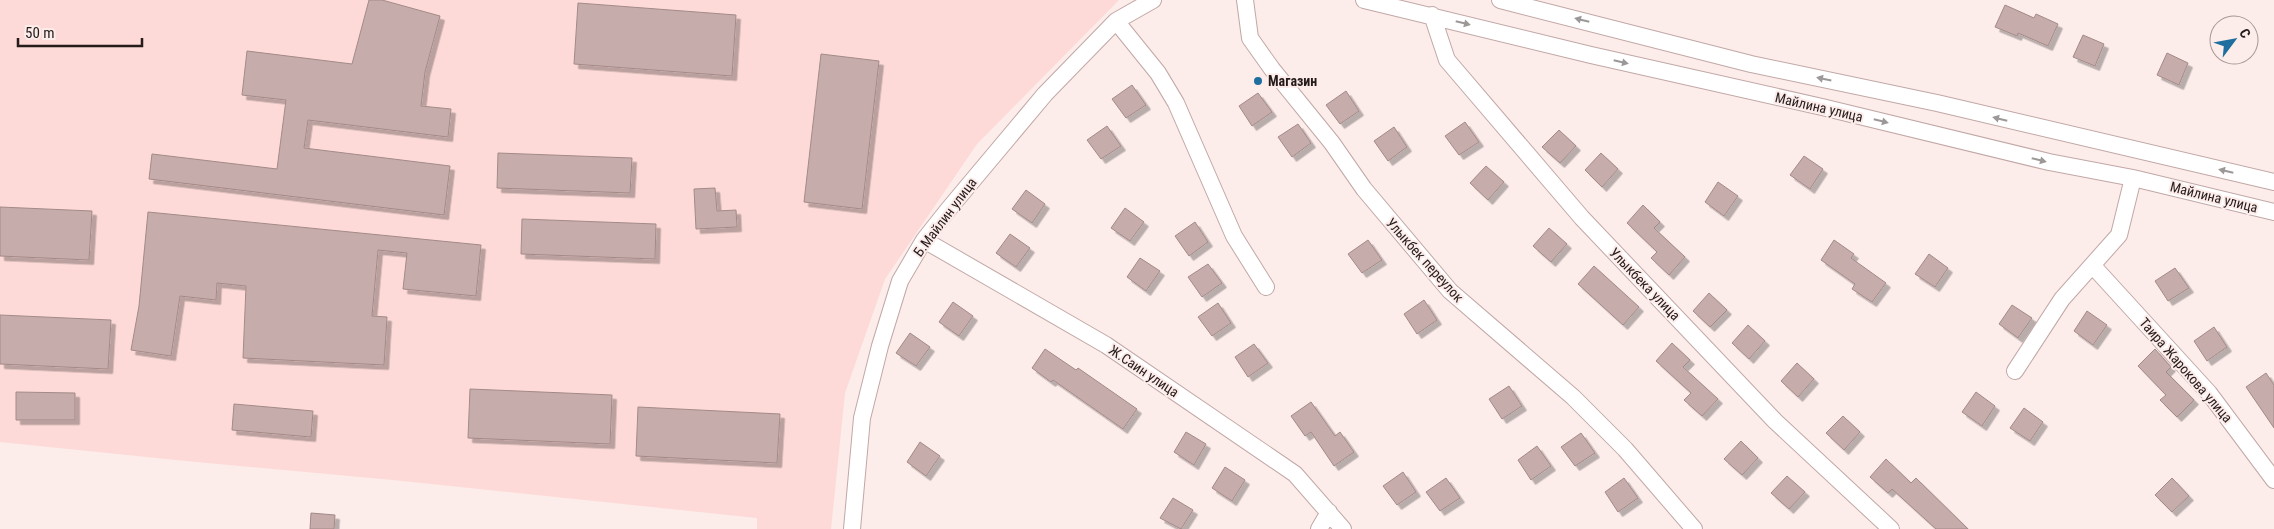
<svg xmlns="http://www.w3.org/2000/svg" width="2274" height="529" viewBox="0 0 2274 529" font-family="'Roboto Condensed',sans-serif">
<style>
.built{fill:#fddad7}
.building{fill:#c6acaa;stroke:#a38a88;filter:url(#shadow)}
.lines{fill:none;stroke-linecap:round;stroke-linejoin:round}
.minor-casing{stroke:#c1a8a6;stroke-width:18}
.minor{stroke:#fff;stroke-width:16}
.oneway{fill:#9c9898}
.poi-dot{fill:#1e6e9f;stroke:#fcecea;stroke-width:2}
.labels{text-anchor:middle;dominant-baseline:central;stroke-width:4;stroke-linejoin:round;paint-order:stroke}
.poi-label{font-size:14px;font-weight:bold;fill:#241b1a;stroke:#fcecea;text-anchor:start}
.street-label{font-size:14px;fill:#241b1a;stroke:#fcecea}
</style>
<defs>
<filter id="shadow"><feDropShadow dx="4.5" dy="4.5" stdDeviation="0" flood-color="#0004"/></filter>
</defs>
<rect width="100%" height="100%" fill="#fcecea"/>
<path class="built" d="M0 0H1119L977 144 885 279 845 393 831 529H757V518L393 480 186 461 0 442Z"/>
<path class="building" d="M369 0H382L440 16 425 72 421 106 451 109 448 137 308 120 304 148 450 166 444 215 149 179 152 154 277 169 286 100 242 95 247 51 352 64Z
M578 3 736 15 732 76 574 64Z
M2005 5 2034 18 2036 14 2058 24 2048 46 2018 33 2017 36 1995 27Z
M2083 35 2104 44 2095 66 2073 57Z
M2167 53 2188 63 2179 85 2157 75Z
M821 54 879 61 862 209 804 202Z
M1132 85 1146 105 1126 118 1112 99Z
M1346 91 1359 111 1340 124 1326 105Z
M1258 93 1272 112 1252 126 1239 106Z
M1465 122 1479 142 1459 155 1445 136Z
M1298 124 1311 143 1292 157 1278 137Z
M1107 126 1121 146 1101 159 1087 140Z
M1394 127 1407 147 1388 161 1374 141Z
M1559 130 1576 146 1560 163 1542 147Z
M498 153 632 158 630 193 497 188Z
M1601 153 1618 169 1602 187 1585 170Z
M1804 156 1823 169 1810 189 1790 175Z
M1486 166 1504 182 1488 200 1470 183Z
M1718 182 1738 196 1724 216 1705 202Z
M715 188 717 211 736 210 737 227 696 229 694 189Z
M1026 190 1045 204 1032 223 1012 209Z
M1643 205 1660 222 1654 228 1685 257 1669 275 1651 258 1657 252 1627 223Z
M0 207 92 211 89 260 0 256Z
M1125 208 1144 222 1130 241 1111 228Z
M148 212 481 245 476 296 403 289 407 253 378 250 372 316 387 317 384 365 243 358 246 286 217 283 216 300 180 296 171 356 131 350 139 306Z
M522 219 656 224 655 259 521 254Z
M1195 222 1208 242 1189 256 1175 236Z
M1549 228 1567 244 1551 262 1533 246Z
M1010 234 1030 248 1016 267 996 253Z
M1368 240 1382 260 1362 273 1348 254Z
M1834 240 1854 254 1851 258 1886 283 1872 302 1852 289 1855 284 1821 260Z
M1929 254 1948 268 1935 287 1915 274Z
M1140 258 1160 271 1146 291 1127 277Z
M1208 264 1222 283 1202 297 1188 277Z
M1594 266 1639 307 1623 325 1578 284Z
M2175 268 2189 288 2168 301 2155 281Z
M1709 293 1727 310 1710 327 1693 311Z
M1424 300 1437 320 1417 334 1404 314Z
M953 302 973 316 959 336 939 322Z
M1218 303 1231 323 1212 336 1198 317Z
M2012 305 2032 318 2018 338 1999 324Z
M2087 311 2107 325 2093 345 2074 331Z
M0 315 111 320 108 369 0 364Z
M1748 325 1765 341 1749 359 1732 343Z
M2214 327 2227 347 2207 361 2194 341Z
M910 333 930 347 916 366 896 353Z
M1672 343 1690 360 1683 367 1718 399 1702 416 1684 400 1691 393 1656 361Z
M1254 344 1268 363 1248 377 1235 357Z
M1045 349 1076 370 1078 368 1137 409 1123 429 1053 380 1051 382 1032 368Z
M2155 349 2171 367 2166 372 2194 400 2177 417 2160 400 2166 395 2138 366Z
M1797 363 1814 379 1798 397 1781 381Z
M2266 373 2274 385V428L2246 387Z
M1509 386 1522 406 1502 419 1489 399Z
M470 389 612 395 610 444 468 438Z
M16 392 75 393V420H16Z
M1976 392 1995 406 1982 426 1962 412Z
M1311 402 1335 436 1340 432 1354 452 1334 466 1311 432 1305 436 1291 416Z
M234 404 313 411 311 437 232 430Z
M638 407 780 414 777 463 636 456Z
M2024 408 2043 422 2030 441 2010 428Z
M1843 416 1860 432 1844 450 1826 433Z
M1186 432 1206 444 1194 465 1174 452Z
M1581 433 1595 453 1575 466 1561 447Z
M1741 441 1758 458 1742 475 1724 459Z
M920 442 940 456 926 476 907 462Z
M1537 446 1551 466 1531 480 1518 460Z
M1886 459 1911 483 1916 478 1968 529H1936L1892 489 1888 493 1870 477Z
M1225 467 1245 480 1232 501 1212 488Z
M1403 472 1416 492 1397 505 1383 486Z
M1787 476 1805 492 1789 509 1771 493Z
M1446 478 1460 498 1440 511 1426 492Z
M1624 478 1638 498 1618 512 1605 492Z
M2172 478 2189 496 2172 512 2155 495Z
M1173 498 1193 510 1181 529 1160 518Z
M311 513 335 515 334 529H310Z"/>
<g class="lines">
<defs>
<path id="minor" d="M1245 0 1250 38 1272 69 1332 143 1364 189 1450 291 1573 397 1625 449 1694 529
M1364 0 1591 55 1822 107 2049 162 2133 178 2274 212
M1500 0 1751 64 1937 103 2274 182
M1432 15 1447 60 1582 218 1775 421 1891 529
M1116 21 1158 73 1176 103 1234 236 1266 287
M924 240 1106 345 1295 474 1343 529
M2093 266 2209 393 2274 480
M2015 371 2062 299 2119 235 2133 178
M852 529 862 418 880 346 900 281 924 240 947 211 1045 94 1116 21 1153 0
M1319 529 1329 512"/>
</defs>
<use href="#minor" class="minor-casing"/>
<use href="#minor" class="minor"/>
</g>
<defs><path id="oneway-solid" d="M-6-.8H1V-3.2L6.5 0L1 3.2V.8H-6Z" transform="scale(1.25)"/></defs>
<g class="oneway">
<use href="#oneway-solid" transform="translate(1582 20) rotate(-166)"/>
<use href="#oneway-solid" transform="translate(1463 23) rotate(14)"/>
<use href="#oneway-solid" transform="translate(1621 62) rotate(13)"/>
<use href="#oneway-solid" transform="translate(1824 79) rotate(-168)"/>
<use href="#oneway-solid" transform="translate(2000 119) rotate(-166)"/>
<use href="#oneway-solid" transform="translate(1881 121) rotate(14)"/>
<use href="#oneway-solid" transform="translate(2039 160) rotate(14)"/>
<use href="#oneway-solid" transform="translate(2226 171) rotate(-167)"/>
</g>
<circle class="poi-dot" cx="1258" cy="81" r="5"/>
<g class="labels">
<g class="poi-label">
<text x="1268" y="81">Магазин</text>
</g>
<g class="street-label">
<text transform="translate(1819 107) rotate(13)">Майлина улица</text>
<text transform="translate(2214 197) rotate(14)">Майлина улица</text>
<text transform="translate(945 217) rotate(-53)">Б.Майлин улица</text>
<text transform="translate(1425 260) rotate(48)">Улыкбек переулок</text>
<text transform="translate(1645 284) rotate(46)">Улыкбека улица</text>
<text transform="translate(2186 370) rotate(49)">Таира Жарокова улица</text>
<text transform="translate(1144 371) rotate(34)">Ж.Саин улица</text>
</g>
</g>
<g transform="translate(2234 40) rotate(58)"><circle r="24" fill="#fcecea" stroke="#a69897"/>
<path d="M0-4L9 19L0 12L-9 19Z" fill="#1e6e9f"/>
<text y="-8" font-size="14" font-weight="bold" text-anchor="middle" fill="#241b1a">С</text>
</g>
<path d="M18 38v8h124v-8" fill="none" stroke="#241b1a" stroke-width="2.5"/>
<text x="25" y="38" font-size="15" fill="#241b1a" stroke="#fcecea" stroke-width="4" paint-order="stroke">50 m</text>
</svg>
